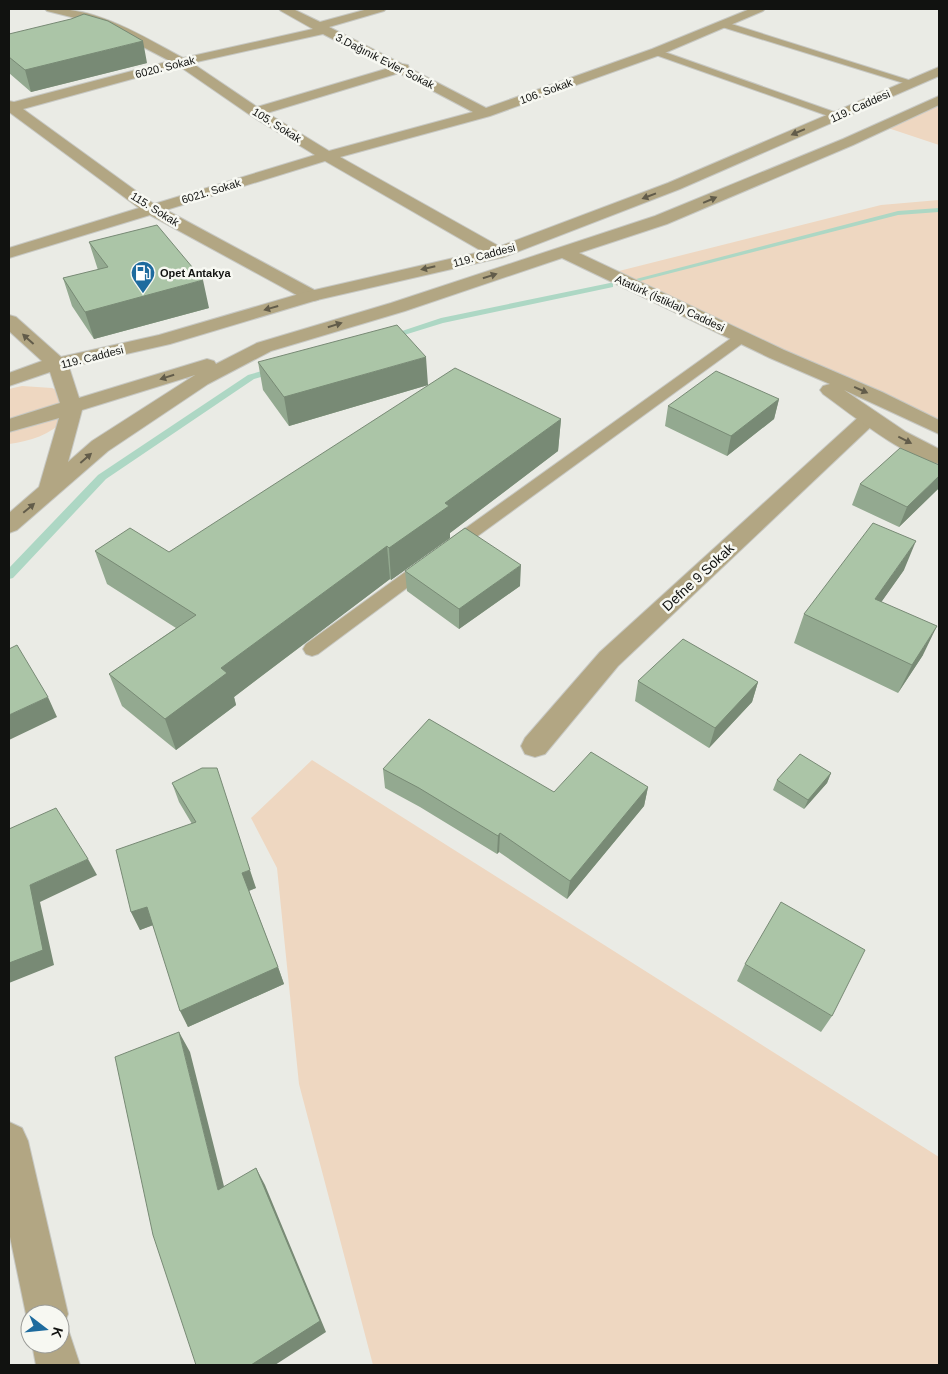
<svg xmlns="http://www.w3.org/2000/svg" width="948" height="1374" viewBox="0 0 948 1374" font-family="Helvetica,sans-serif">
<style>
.green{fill:#eed7c1}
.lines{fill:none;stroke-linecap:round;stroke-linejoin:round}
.stream{fill:#add7c4;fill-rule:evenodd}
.service-casing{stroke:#c7c8c3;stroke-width:2}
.minor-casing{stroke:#c7c8c3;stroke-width:2}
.tertiary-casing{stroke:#c7c8c3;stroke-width:2}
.service{fill:#b2a683;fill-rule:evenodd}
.minor{fill:#b2a683;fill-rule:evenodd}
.tertiary{fill:#b2a683;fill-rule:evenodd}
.wall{fill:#93a990}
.shaded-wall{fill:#788a75}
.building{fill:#abc5a7;stroke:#788a75}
.oneway{fill:#625c4a}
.labels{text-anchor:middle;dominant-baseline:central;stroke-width:5;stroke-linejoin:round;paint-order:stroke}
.far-street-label{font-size:11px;fill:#111210;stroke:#f7f8f2}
.far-poi-label{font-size:11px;font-weight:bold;fill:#111210;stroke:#f7f8f2;text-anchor:start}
.street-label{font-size:14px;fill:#111210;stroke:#f7f8f2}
</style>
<rect width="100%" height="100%" fill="#eaebe5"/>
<path class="green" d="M939 105V145L888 128Z
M939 200V428L615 272 881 205Z
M22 386 52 388 63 393 66 419C49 435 31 441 9 444V389Z
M312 760 939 1157V1365H373L299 1084 277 868 251 818Z"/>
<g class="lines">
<path class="stream" d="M939 208V212L898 215 640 281 636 279 898 211Z
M610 283H613V287L443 323 388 340 384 337 441 318Z
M275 367 278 368V372L254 379 106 479 13 578 9 579V568L98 475 248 375Z"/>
<defs>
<path id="service" d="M719 22H725L918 83 916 85H910L719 26Z
M656 49 840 114 842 116 840 118H834L653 54V50Z
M742 333 747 334 749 337 747 340 457 551 451 552 445 551 443 547 445 543 737 334Z
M425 560 431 562 433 566 431 570 318 654 312 656 306 654 303 649 306 644 419 562Z"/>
<path id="minor" d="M45 9C96 6 140 35 183 58L313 29 281 11 279 9H293L320 22 368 9H386L384 11 329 27 402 64 408 65 409 68 486 108 652 49 750 9H765L763 11 660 55 490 116 340 157 504 249 507 253 504 257 498 258 492 257 325 161 166 210 318 292 321 296 318 300 312 301 306 300 150 215 9 258V248L139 208 9 112V101L14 102 170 61 99 24 47 11ZM323 34 389 68 257 107 192 63ZM179 66 250 115 315 155 154 204 23 109ZM399 73 473 112 329 151 267 113Z
M870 411 877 413 881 417 877 421 618 666 545 754 535 757 525 754 521 746 525 738 600 652 863 413Z"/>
<path id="tertiary" d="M939 67V76L680 189 504 257 317 300 170 344 69 367 79 398 207 359 214 361 216 364 257 343 391 303 655 216 843 139 939 96V105L853 145 667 224 579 253 784 350 882 392 939 420V434L844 390 906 432 939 449V464C901 455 855 417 823 394L820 390 823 386 830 384 770 358 562 258 405 311 271 351 208 384 108 451 17 530 9 533V513L39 487 59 418 9 432V419L60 403 50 372 9 386V373L42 361 9 331V315L16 317 61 357 159 335 306 292 493 249 668 183ZM195 375 92 441 68 462 82 410Z
M9 1122 22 1128 28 1141 68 1314 63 1327 68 1329 80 1365H36L32 1344H60V1314H30V1324L26 1314 9 1232Z"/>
</defs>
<use href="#service" class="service-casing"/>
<use href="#minor" class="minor-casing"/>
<use href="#tertiary" class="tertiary-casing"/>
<use href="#service" class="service"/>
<use href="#minor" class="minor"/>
<use href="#tertiary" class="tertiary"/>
</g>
<path class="wall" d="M9 34 147 63 31 92 9 73Z
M89 242 209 308 94 339 72 306 63 278 98 270Z
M258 362 428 385 289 426 263 390Z
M779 399 774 419 727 456 665 426 668 406Z
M561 419 558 451 450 533V538L391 580 390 579 234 697 236 705 176 750 122 706 109 674 176 628 107 584 95 551 169 552Z
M860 484 938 489 899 527 852 505Z
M904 570 881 602 923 655 898 693 794 643 804 614Z
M405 571 520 586 459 629 407 591Z
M638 681 758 682 752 702 709 748 635 701Z
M383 769 554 792 648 787 644 806 567 899 499 852 497 854 420 807 385 788Z
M831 773 827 783 804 809 773 790 777 780Z
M172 783 256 888 249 891 278 967 284 984 188 1027 153 925 140 930 131 912 192 824 179 802Z
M745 964 832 1016 821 1032 737 981Z"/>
<path class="shaded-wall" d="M143 41 147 63 31 92 25 70Z
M203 280 209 308 94 339 85 312Z
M426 357 428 385 289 426 284 397Z
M779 399 774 419 727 456 731 436Z
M561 419 558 451 450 533V538L391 580 389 548 445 503Z
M939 476V486L938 489 899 527 907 507Z
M916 541 904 570 863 628 875 599Z
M387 546 390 579 234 697 236 705 176 750 165 719 221 668Z
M521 565 520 586 459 629V609Z
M937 626 923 655 898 693 912 665Z
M758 682 752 702 709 748 715 728Z
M48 697 57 717 9 740V715Z
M831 773 827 783 804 809 808 800Z
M648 787 644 806 567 899 570 881Z
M500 833 499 852 497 854 498 836Z
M88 859 97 875 40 902 54 965 9 983V963L30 885Z
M250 870 256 888 248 891 242 873Z
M147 907 156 924 140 930 131 912Z
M278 967 284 984 188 1027 180 1011Z
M179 1032 190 1052 229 1206 218 1190Z
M256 1168 265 1185 326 1332 275 1365H251Z"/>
<path class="building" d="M84 14 108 21 143 41 25 70 9 57V34L71 19Z
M157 225 203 280 85 312 63 278 108 267 89 242Z
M397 325 426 357 284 397 258 362Z
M455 368 561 419 445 503 449 506 389 548 387 546 221 668 227 673 165 719 109 674 196 615 95 551 130 528 169 552Z
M716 371 779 399 731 436 668 406Z
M900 448 939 465V476L907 507 860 484Z
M873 523 916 541 875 599 937 626 912 665 804 614Z
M465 528 521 565 459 609 405 571Z
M683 639 758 682 715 728 638 681Z
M17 645 48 697 9 715V649Z
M429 719 554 792 591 752 648 787 570 881 500 833 498 836 419 788 383 769Z
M800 754 831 773 808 800 777 780Z
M202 768H217L250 870 242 873 278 967 180 1011 147 907 131 912 116 850 196 822 172 783Z
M56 808 88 859 30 885 43 950 9 963V829Z
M781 902 865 950 832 1016 745 964Z
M179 1032 218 1190 256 1168 320 1321 251 1365H196L153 1235 115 1057Z"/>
<defs><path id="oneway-solid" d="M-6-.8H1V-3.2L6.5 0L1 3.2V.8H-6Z" transform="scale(1.25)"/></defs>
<g class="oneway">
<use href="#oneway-solid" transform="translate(798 132) rotate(157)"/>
<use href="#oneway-solid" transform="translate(649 196) rotate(159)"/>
<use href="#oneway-solid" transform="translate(710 200) rotate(-23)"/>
<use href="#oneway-solid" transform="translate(428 268) rotate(167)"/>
<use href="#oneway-solid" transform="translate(490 276) rotate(-18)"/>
<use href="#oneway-solid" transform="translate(271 308) rotate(164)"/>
<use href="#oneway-solid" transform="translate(335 325) rotate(-17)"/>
<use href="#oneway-solid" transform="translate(28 339) rotate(-138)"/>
<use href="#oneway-solid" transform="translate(167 377) rotate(163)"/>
<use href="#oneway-solid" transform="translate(861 390) rotate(24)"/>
<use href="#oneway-solid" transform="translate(905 440) rotate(27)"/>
<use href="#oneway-solid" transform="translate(86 458) rotate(-41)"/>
<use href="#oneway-solid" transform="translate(29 508) rotate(-40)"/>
</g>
<defs>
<symbol id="fuel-pin" viewBox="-11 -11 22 30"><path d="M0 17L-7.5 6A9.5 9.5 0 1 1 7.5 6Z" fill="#1e6b9e" stroke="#f7f8f2"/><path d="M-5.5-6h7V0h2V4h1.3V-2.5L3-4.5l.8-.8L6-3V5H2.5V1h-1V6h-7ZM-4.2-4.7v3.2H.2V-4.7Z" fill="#fff"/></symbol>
</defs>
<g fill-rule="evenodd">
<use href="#fuel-pin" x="129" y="259" width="28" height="38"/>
</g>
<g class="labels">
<g class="far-street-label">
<text transform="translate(385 61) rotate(27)">3.Dağınık Evler Sokak</text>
<text transform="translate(165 67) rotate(-14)">6020. Sokak</text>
<text transform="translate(546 91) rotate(-20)">106. Sokak</text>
<text transform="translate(860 106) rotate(-24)">119. Caddesi</text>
<text transform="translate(277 125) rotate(32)">105. Sokak</text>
<text transform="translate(211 191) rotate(-17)">6021. Sokak</text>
<text transform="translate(155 209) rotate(32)">115. Sokak</text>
<text transform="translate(484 255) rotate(-15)">119. Caddesi</text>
<text transform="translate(670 303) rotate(25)">Atatürk (İstiklal) Caddesi</text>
<text transform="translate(92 357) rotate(-14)">119. Caddesi</text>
</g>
<g class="far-poi-label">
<text x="160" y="273">Opet Antakya</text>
</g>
<g class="street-label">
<text transform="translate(698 577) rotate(-43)">Defne 9 Sokak</text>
</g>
</g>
<rect width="948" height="1374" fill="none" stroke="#111210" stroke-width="20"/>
<g transform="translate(45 1329) rotate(106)"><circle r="24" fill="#f7f8f2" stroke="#9b9c98"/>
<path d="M0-4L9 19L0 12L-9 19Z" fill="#1e6b9e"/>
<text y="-8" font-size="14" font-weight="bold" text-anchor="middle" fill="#111210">K</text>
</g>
</svg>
